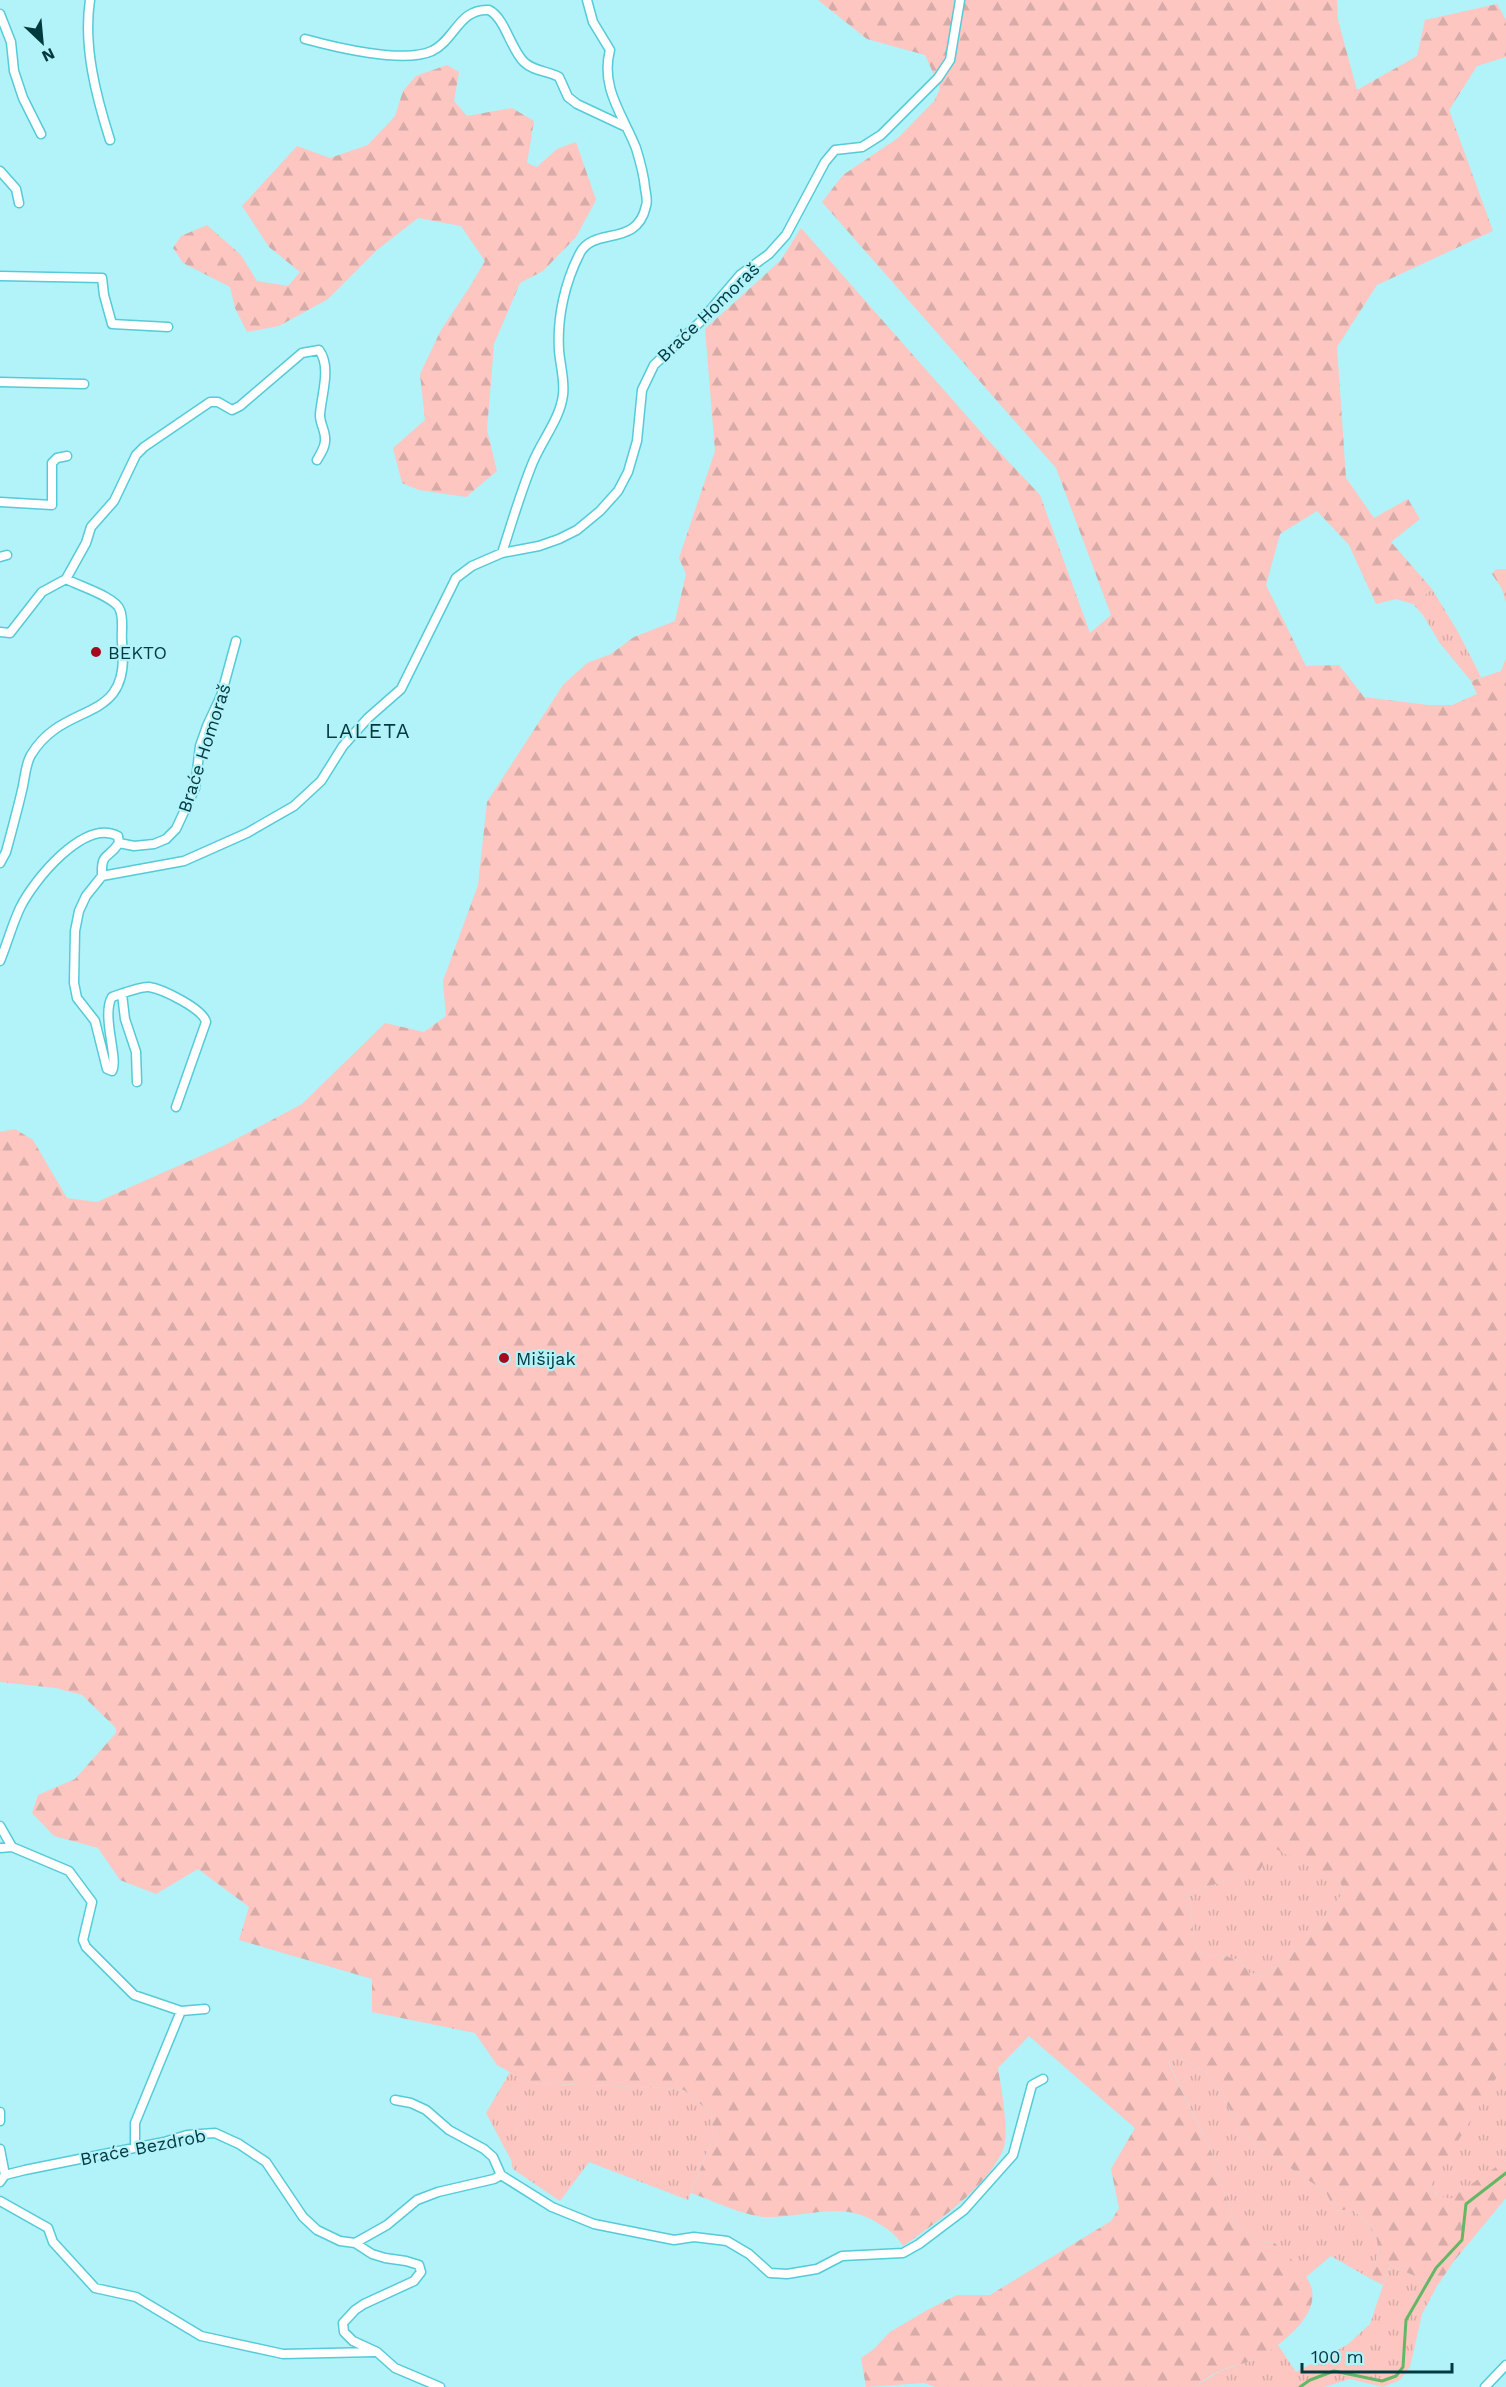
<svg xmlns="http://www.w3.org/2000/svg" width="1506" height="2387" viewBox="0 0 1506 2387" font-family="'Work Sans',sans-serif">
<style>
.grass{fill:url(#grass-tufts)}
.forest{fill:url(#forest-firs);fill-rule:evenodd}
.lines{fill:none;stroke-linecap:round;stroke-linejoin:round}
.stream{stroke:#63b765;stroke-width:3}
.street-casing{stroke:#54cbd7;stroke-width:11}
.street{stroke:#fff;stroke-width:8}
.poi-dot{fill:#a4091d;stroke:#b2f2f9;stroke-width:2}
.labels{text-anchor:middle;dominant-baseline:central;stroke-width:4.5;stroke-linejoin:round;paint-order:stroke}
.street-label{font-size:18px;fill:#00393e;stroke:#b2f2f9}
.poi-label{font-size:18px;fill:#00393e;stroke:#b2f2f9;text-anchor:start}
.quarter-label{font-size:21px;letter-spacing:1.5px;fill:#00393e;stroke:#b2f2f9}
</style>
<defs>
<pattern id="grass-tufts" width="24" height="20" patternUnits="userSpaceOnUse" patternTransform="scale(1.5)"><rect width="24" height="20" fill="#fdc6c1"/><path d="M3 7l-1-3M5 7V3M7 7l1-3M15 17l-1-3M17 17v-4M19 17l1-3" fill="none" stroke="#d7aba7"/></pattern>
<pattern id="forest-firs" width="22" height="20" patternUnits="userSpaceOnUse" patternTransform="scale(1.5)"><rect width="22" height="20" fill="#fdc6c1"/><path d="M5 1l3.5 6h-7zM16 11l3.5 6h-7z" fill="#d7aba7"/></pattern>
</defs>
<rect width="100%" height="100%" fill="#b2f2f9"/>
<path class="grass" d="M1432 589 1458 632 1481 677 1471 681 1439 642 1423 615 1413 604Z
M1274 1847 1340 1882 1344 1891 1314 1934 1280 1965 1261 1975 1249 1973C1237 1952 1223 1958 1201 1954L1195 1945 1188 1893 1237 1877 1256 1875Z
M1175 2055 1208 2073 1239 2125 1259 2147 1326 2192 1335 2211 1351 2209C1382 2232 1382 2243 1371 2279L1331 2256 1306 2277 1275 2243 1257 2242 1234 2222 1211 2151 1168 2061Z
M1506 2062V2160C1495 2169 1463 2196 1450 2199 1442 2200 1435 2193 1430 2187L1432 2182Z
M510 2072 530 2083 665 2088 684 2090 711 2113 714 2134 688 2200 589 2162 560 2201 513 2169 511 2160 486 2113Z
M1390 2265 1437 2286 1422 2314 1410 2367 1400 2380 1383 2387 1350 2379 1324 2387H1194L1220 2371 1253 2360 1278 2345 1296 2372 1347 2345 1370 2324Z"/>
<path class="forest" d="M818 0H1337L1338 20 1357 90 1417 56 1425 20 1497 4 1506 20V57L1477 66 1449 110 1493 231 1377 285 1337 347 1346 478 1374 518 1408 499 1420 519 1391 542 1432 589 1413 604 1396 599 1376 604 1349 545 1317 511 1280 534 1266 585 1306 666 1339 665 1364 697 1428 705H1452L1477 694 1471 681 1501 671 1506 658V2062L1430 2187 1436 2194 1450 2199 1506 2160V2198L1454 2261 1437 2286 1390 2265 1383 2285 1371 2279C1382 2243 1382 2232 1351 2209L1335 2211 1326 2192 1259 2147 1239 2125 1208 2073 1175 2055 1168 2062 1211 2151 1234 2222 1257 2242 1275 2243C1287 2256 1308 2272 1312 2290 1318 2319 1275 2350 1253 2360 1243 2364 1232 2366 1222 2370 1212 2374 1203 2381 1194 2387H936L924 2383 866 2387 861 2358 874 2349 890 2332 929 2309 957 2295H990L1111 2221 1119 2208 1111 2169 1135 2128 1029 2036 998 2068C1001 2087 1010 2133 1003 2150 988 2186 935 2224 903 2246 896 2234 888 2229 876 2222 840 2200 805 2218 767 2217 747 2217 711 2200 691 2193L714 2134 711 2113 684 2090 665 2088 530 2083 497 2065 475 2033 372 2012V1979L239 1940 249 1907 198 1869 156 1894 120 1880 98 1848 54 1836 32 1813 38 1795 75 1779 116 1733V1728L82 1695 56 1688 0 1682V1132L15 1129 33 1140 67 1198 97 1202 223 1146 302 1104 385 1023 424 1032 446 1016 443 981 478 885 487 802 563 685 587 663 611 654 634 637 675 621 686 574 679 558 715 451 705 329 781 260 801 228 988 440 1040 495 1090 633 1111 615 1056 468 822 202 843 175 898 138 935 100 940 88 925 55 867 39ZM1274 1848 1340 1882 1344 1891 1314 1934 1280 1965 1261 1975 1249 1973C1237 1952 1223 1958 1201 1954L1195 1945 1188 1893 1237 1877 1256 1876Z
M447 65 459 72 454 101 467 116 512 108 534 121 527 163 537 167 557 149 576 142 596 200 576 237 543 271 520 283 494 344 487 430 497 471 466 497 419 490 402 483 393 448 425 420 420 374 441 330 469 288 485 261 461 226 418 218 377 250 328 299 279 326 247 332 235 308 230 287 183 263 173 248 181 236 207 225 241 255 257 281 288 286 300 272 269 247 242 206 297 146 330 158 368 145 395 116 403 91 416 76Z
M1496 569H1506V603L1502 589 1492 574Z"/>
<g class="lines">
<path class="stream" d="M1300 2387 1310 2380 1334 2371 1382 2381 1396 2376 1403 2367 1406 2320 1436 2268 1462 2240 1466 2204 1506 2173"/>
<defs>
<path id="street" d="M90 0C83 46 96 96 110 140
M0 14 11 42 14 71 23 98 41 134
M305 39C334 47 403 64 432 51 455 40 459 8 489 10 505 18 510 48 524 62 533 71 548 71 559 77L568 97 577 104 626 127
M0 171 16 189 19 203
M0 276 102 278 104 295 112 324 168 327
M0 382 84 384
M0 502 52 505V463L57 458 67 456
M502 553C512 522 521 491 533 462 542 440 560 419 563 395 565 381 560 364 559 350 557 317 565 282 580 253 594 226 637 248 646 206 648 201 646 194 645 188 644 175 640 161 636 148 623 115 600 88 610 50L593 22 587 0
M0 557 7 555
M66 579 86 543 91 527 114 501 136 455 144 447 210 402H218L232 410 240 406 302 353 319 350C332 367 321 396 320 415 320 424 325 430 325 438 326 446 321 453 317 460
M0 632 10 633 42 592 66 579C79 586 116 597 120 610 124 620 121 631 122 642 132 727 65 698 31 755 26 763 25 776 23 786 18 808 12 830 6 852L0 863
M119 843 134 846 154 844 166 839 176 829 195 788 200 746 207 726 221 696 236 641
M102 876 86 896 79 911 75 931 74 983 77 998 95 1021 107 1069 112 1071C119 1060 101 1015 112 997 121 994 141 986 149 987 163 989 203 1009 206 1022L176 1107
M0 961C7 944 12 925 20 908 33 881 84 818 118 836L119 843C108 860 101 851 102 876L184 861 247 833 294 806 321 781 343 746 368 718 401 689 456 578 472 566 502 553 539 546 559 539 577 530 600 511 618 491 628 472 637 441 642 390 654 365 700 322 740 275 769 254 786 235 825 162 835 150 862 147 881 135 938 78 950 60 960 0
M122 994 125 1019 136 1052 137 1082
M0 1826 12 1847
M0 1848 12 1847 69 1871 92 1902 83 1940 86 1947 134 1995 181 2011
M0 2112V2121
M135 2148V2123L181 2011 205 2009
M0 2149 5 2175
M501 2175 552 2207 594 2224 674 2240 694 2237 727 2241 749 2254 770 2273 787 2274 817 2269 842 2256 903 2253 919 2244 964 2210 1013 2155 1032 2085 1043 2079
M0 2182 5 2175 25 2170 164 2142 187 2135 215 2133 239 2144 266 2162 303 2217 317 2230 340 2241 355 2243 372 2254 385 2258 406 2261 419 2265 421 2272 414 2281 364 2304 355 2310 343 2323 344 2332 353 2341 377 2352 395 2368 440 2387
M0 2201 48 2228 53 2242 95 2288 136 2297 201 2336 283 2354 375 2352
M355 2243 387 2225 417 2200 438 2192 494 2179 501 2175 493 2157 484 2149 449 2130 426 2110 411 2103 395 2100
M1485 2387 1506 2365"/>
</defs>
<use href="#street" class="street-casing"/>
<use href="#street" class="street"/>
</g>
<g class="poi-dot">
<circle cx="96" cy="652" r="6"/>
<circle cx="504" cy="1358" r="6"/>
</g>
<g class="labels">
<g class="street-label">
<text transform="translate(708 312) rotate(-44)">Braće Homoraš</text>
<text transform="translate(204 748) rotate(-72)">Braće Homoraš</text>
<text transform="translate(143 2147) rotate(-11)">Braće Bezdrob</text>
</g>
<g class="poi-label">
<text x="108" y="652">BEKTO</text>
<text x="516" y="1358">Mišijak</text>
</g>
<g class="quarter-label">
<text x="368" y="730">LALETA</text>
</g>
</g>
<g transform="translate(42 42) rotate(154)" stroke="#b2f2f9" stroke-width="4.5" paint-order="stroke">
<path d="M0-4.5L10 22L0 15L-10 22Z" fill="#00393e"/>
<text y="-9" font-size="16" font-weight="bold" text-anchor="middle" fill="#00393e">N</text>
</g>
<path d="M1302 2363v9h150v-9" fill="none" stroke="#00393e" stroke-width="3"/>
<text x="1311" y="2363" font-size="18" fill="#00393e" stroke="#b2f2f9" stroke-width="4.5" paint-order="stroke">100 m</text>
</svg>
